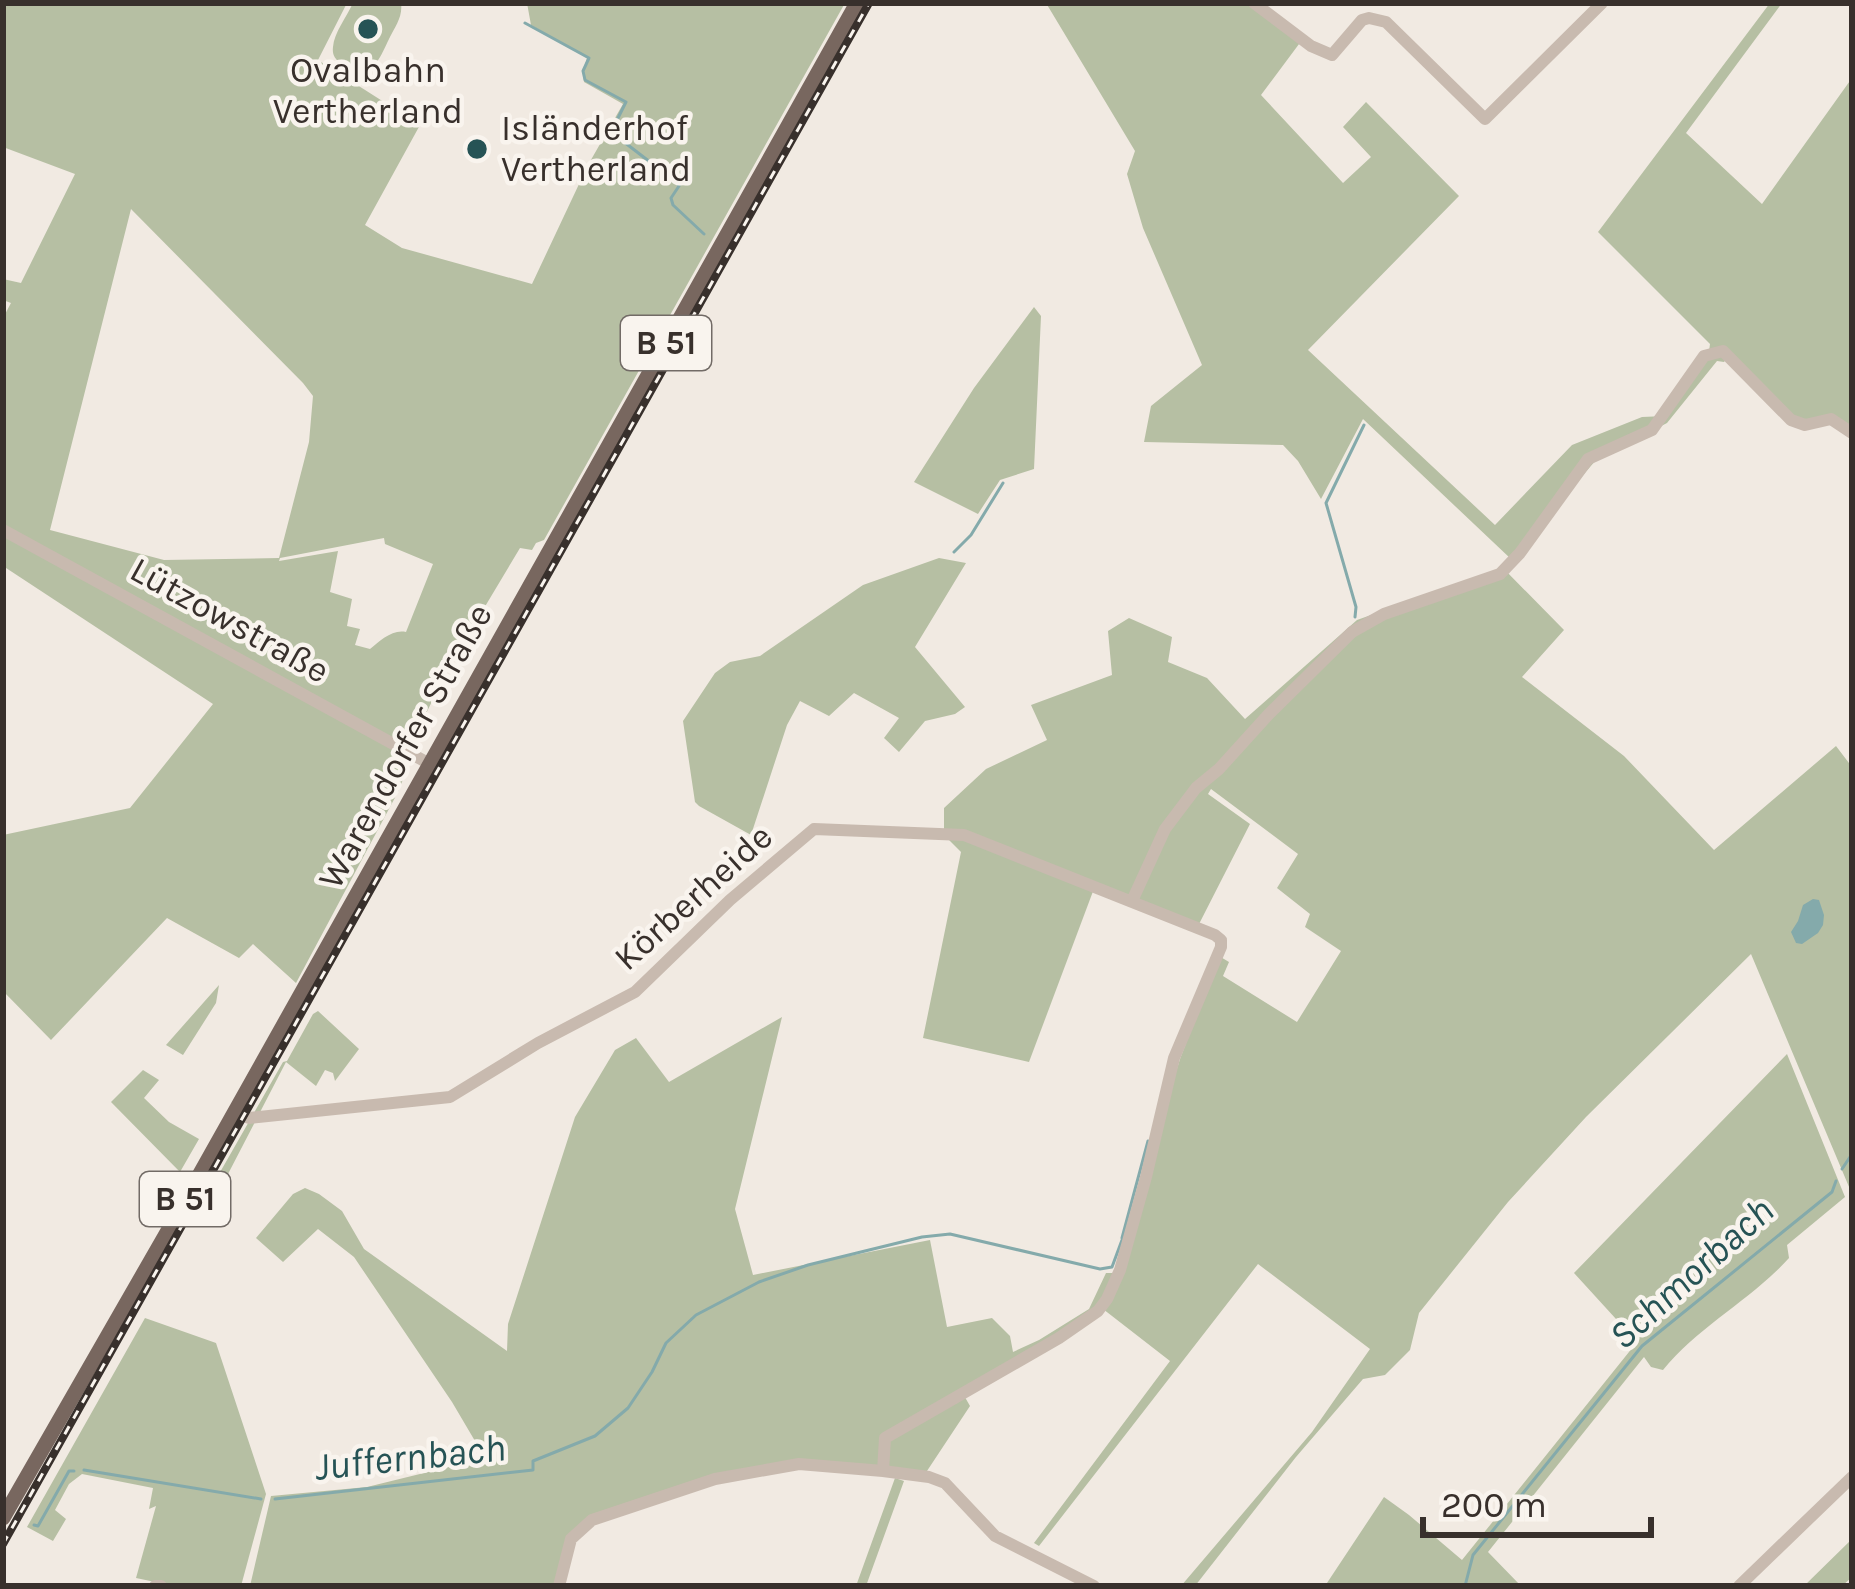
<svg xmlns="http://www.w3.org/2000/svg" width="1855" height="1589" viewBox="0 0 1855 1589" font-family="Karla,sans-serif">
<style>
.green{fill:#b6bfa3;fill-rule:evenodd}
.water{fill:#84aaab}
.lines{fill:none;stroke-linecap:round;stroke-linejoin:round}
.stream{stroke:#84aaab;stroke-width:3}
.minor{stroke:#c8baaf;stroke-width:12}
.major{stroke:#78675f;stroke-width:15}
.rail-casing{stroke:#38302c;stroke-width:8}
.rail{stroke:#f9f4ee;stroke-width:3;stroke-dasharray:9;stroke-linecap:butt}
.poi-dot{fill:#265355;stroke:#f9f4ee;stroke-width:4.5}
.labels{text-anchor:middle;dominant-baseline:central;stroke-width:9;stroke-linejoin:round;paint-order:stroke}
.shield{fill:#f9f4ee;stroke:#726b66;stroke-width:3}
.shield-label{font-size:33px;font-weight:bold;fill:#38302c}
.poi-label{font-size:36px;fill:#38302c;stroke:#f9f4ee}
.street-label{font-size:36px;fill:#38302c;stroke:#f9f4ee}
.water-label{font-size:39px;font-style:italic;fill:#265355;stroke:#f9f4ee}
</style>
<rect width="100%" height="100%" fill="#f1eae2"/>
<path class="green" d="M3 3H347L318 60 420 125 365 225 402 248 532 284 588 165 623 104 584 82 583 71 587 58 531 25 527 3H845L544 540 536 543 532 550 520 548 450 665 404 758 409 764 398 792 296 983 253 944 239 958 167 918 51 1040 3 991V835L130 808 213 704 3 566V318L11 303 3 300V279L21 283 75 174 3 147ZM131 209 303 383 313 396 309 442 279 558 164 560 50 530ZM384 538 385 544 433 564 406 632C392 629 380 641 370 649L355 645 360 629 347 626 352 599 330 592 338 551 279 561 280 558Z
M353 3H401C403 17 395 27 389 39 378 62 369 86 341 64 335 59 332 55 333 47 334 33 347 16 353 3Z
M1046 3H1251L1302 40 1261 95 1343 183 1371 157 1343 127 1366 102 1459 196 1308 350 1495 525 1572 445 1642 417 1665 416 1708 359 1710 344 1598 232 1770 3H1782L1686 133 1762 204 1852 78V428L1792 417 1731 353 1724 362 1717 361 1667 423 1596 460 1511 559 1363 419 1321 499 1298 461 1283 445 1144 442 1151 406 1202 365 1143 228 1127 174 1135 151Z
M1034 307 1041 316 1034 469 1000 480 978 514 914 482 974 388Z
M939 558 966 563 915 647 965 707 955 714 925 721 899 752 884 738 899 718 854 693 829 716 800 701 787 725 751 835 699 806 695 802 683 721 715 673 730 662 760 656 863 585Z
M1503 568 1564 630 1522 677 1624 756 1714 850 1836 746 1852 767V1194L1751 954 1586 1117 1508 1202 1419 1313 1410 1350 1385 1375 1363 1379 1296 1457 1195 1586H1181L1312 1432 1370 1349 1258 1264 1039 1546 1034 1543 1170 1361 1103 1309 1180 1059 1219 956 1229 962 1223 976 1297 1022 1341 951 1305 927 1310 914 1277 888 1298 854 1211 789 1208 794 1250 824 1198 926 1095 886 1029 1062 923 1038 961 852 944 835V808L986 769 1047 740 1031 705 1112 675 1108 631 1129 618 1172 637 1168 662 1207 678 1245 719 1357 620Z
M219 985 216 1003 183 1055 166 1045Z
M318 1011 359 1049 335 1081 333 1073 325 1070 316 1086 286 1062 214 1201 207 1195 283 1062 287 1061 313 1014Z
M782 1017 735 1209 753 1275 930 1240 947 1327 992 1318 1010 1336 1013 1352 1039 1340 1089 1309 1106 1273H1116L1096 1309 962 1392 970 1406 925 1474 800 1461 590 1518 567 1541 555 1586H250L271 1496 367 1487 485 1458 452 1402 354 1257 318 1229 283 1262 256 1238 293 1194 305 1188 319 1194 342 1211 364 1249 507 1351 508 1324 575 1117 615 1050 636 1038 669 1082Z
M1787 1054 1845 1197 1787 1245 1789 1258C1751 1300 1699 1326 1663 1370L1651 1367 1644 1357 1488 1552 1521 1586H1325L1384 1497 1409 1515 1462 1560 1637 1342 1574 1273Z
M143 1070 159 1080 144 1098 169 1122 199 1139 180 1172 111 1102Z
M145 1318 216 1343 266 1494 241 1586H174L136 1578 156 1506 149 1509 153 1488 82 1474 69 1484 55 1510 66 1519 53 1541 27 1527Z
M895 1478 904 1481 866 1586H856Z
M1852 1539V1577L1842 1586H1804Z"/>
<path class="water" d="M1813 899 1819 900 1824 915 1823 925 1818 933 1802 944 1796 943 1791 932 1798 921 1803 905Z"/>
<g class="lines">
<path class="stream" d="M525 23 589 58 583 71 585 80 626 102 611 132 676 182 679 186 671 198 673 205 704 234
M954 552 971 535 1003 483
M1355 617 1356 607 1326 503 1364 425
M1842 1169 1852 1154
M1122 1238 1148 1141
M84 1470 261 1499
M275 1499 533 1470V1461L595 1436 628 1408 652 1372 666 1343 696 1315 759 1282 808 1265 922 1237 950 1234 1100 1269 1112 1267 1122 1240
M34 1525 38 1526 69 1471H74
M1465 1586 1473 1555 1642 1346 1832 1192 1836 1181"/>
<path class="minor" d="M1254 3 1311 46 1332 55 1362 20 1369 18 1386 22 1485 119 1602 3
M3 530 428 763
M1132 901 1165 829 1196 788 1219 769 1268 715 1352 632 1384 614 1500 574 1520 553 1588 459 1652 430 1704 356 1723 351 1791 420 1805 425 1831 419 1852 433
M234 1112 249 1118 450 1097 538 1043 635 992 730 900 814 829 964 835 1215 935 1221 940V947L1174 1058 1146 1177 1120 1270 1107 1299 1098 1311 1059 1338 885 1438 883 1471
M155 1586H161
M559 1586 571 1539 592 1520 715 1479 799 1464 883 1471 929 1477 945 1483 995 1536 1094 1586
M1739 1586 1852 1477"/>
<path class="major" d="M3 1518 169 1229 857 3"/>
<defs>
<path id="rail" d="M3 1544 869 3"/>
</defs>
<use href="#rail" class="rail-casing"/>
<use href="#rail" class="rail"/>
</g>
<g class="poi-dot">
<circle cx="368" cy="29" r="12"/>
<circle cx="477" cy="149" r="12"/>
</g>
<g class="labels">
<g class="shield">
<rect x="621" y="316" width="90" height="54" rx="9"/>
<rect x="140" y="1172" width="90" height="54" rx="9"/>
</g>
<g class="shield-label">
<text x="666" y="343">B 51</text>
<text x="185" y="1199">B 51</text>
</g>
<g class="poi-label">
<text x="368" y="70">Ovalbahn<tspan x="368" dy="41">Vertherland</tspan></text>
<text x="501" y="128" text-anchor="start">Isländerhof<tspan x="501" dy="41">Vertherland</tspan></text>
</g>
<g class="street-label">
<text transform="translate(230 620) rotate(29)">Lützowstraße</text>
<text transform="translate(405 746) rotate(-61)">Warendorfer Straße</text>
<text transform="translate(693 897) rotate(-42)">Körberheide</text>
</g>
<g class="water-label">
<text transform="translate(1691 1273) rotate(-42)">Schmorbach</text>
<text transform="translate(410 1457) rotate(-6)">Juffernbach</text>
</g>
</g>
<rect width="1855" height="1589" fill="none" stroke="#38302c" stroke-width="12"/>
<path d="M1423 1517v18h228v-18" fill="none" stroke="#38302c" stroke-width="6"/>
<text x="1441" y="1517" font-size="36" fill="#38302c" stroke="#f9f4ee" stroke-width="9" paint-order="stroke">200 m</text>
</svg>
